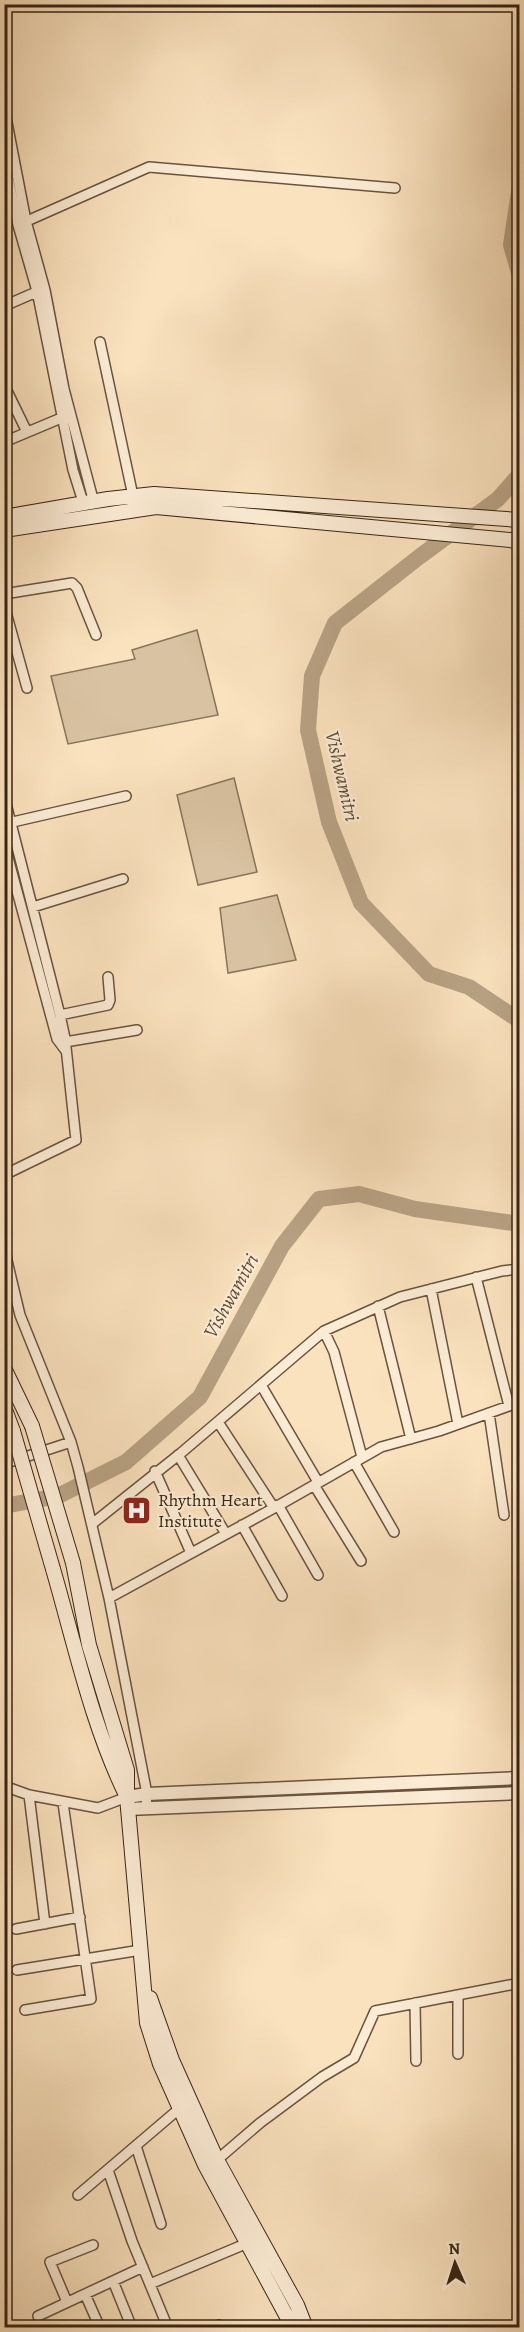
<svg xmlns="http://www.w3.org/2000/svg" width="524" height="2332" viewBox="0 0 524 2332" font-family="Alegreya,serif">
<style>
.green{fill:#d9c2a1;stroke:#88745a;stroke-width:1.5}
.lines{fill:none;stroke-linecap:round;stroke-linejoin:round}
.river{stroke:#b8a284;stroke-width:16}
.minor-casing{stroke:#68543e;stroke-width:12}
.tertiary-casing{stroke:#68543e;stroke-width:15}
.secondary-casing{stroke:#382514;stroke-width:16}
.minor{stroke:#fcecd5;stroke-width:9}
.tertiary{stroke:#fcecd5;stroke-width:12}
.secondary{stroke:#fcecd5;stroke-width:14}
.secondary-bridge-casing{stroke:#382514;stroke-width:16;stroke-linecap:butt}
.secondary-bridge{stroke:#fcecd5;stroke-width:14}
.labels{text-anchor:middle;dominant-baseline:central;stroke-width:4.5;stroke-linejoin:round;paint-order:stroke}
.poi-label{font-size:18px;fill:#382514;stroke:#fcecd5;text-anchor:start}
.water-label{font-size:20px;font-style:italic;fill:#5e4a36;stroke:#fcecd5}
</style>
<rect width="100%" height="100%" fill="#fae2be"/>
<filter id="stains"><feTurbulence type="fractalNoise" baseFrequency=".00333" numOctaves="4"/><feColorMatrix values="0 0 0 0 .2 0 0 0 0 .09 0 0 0 0 .02 0 0 0 .5 -.17"/></filter>
<radialGradient id="worn" r=".72"><stop offset=".6" stop-color="#630" stop-opacity="0"/><stop offset="1" stop-color="#630" stop-opacity=".3"/></radialGradient>
<path class="green" d="M197 630 218 715 68 744 51 676 135 659 132 650Z
M234 778 257 872 198 885 177 795Z
M277 895 296 960 228 973 220 908Z"/>
<g class="lines">
<path class="river" d="M520 185 511 245 520 276
M520 474 498 499 419 557 335 623 312 676 308 730 329 822 361 903 429 974 469 987 520 1021
M4 1506 58 1496 126 1462 200 1397 282 1246 319 1199 359 1194 415 1209 520 1224"/>
<defs>
<path id="minor" d="M4 107 26 221 45 290 64 389 94 503
M4 158 18 225 37 291 73 470 84 505
M18 225 149 167 395 188
M4 306 41 290
M100 342 133 496
M8 393 27 432
M4 442 66 416
M4 594 72 583 77 588 96 635
M4 605 27 688
M4 796 60 1015 65 1038 76 1140 4 1175
M4 824 126 796
M4 843 57 1039 66 1051
M33 907 123 879
M60 1015 108 1005 110 1000 108 977
M65 1042 137 1030
M4 1248 20 1315 71 1442 78 1467 109 1598 147 1794 146 1807
M476 1277 509 1406
M431 1289 458 1424
M378 1306 411 1439
M324 1331 334 1352 362 1457
M261 1385 318 1482
M489 1413 504 1515
M178 1455 226 1534
M4 1461H13L71 1442
M354 1462 394 1532
M155 1471 191 1553
M314 1485 361 1561
M278 1505 318 1575
M274 1508 381 1447 439 1431 520 1402
M92 1524 181 1453 324 1331 400 1297 502 1271 520 1269
M242 1525 282 1596
M109 1598 274 1508 218 1422
M4 1786 29 1795 98 1808 127 1797
M29 1795 45 1924
M16 1929 80 1917
M17 1970 141 1950
M415 2003 416 2061
M25 2010 91 1999 63 1803
M458 2054V1995
M136 2146 161 2224
M217 2160 260 2123 322 2077 354 2058 375 2011 520 1983
M108 2170 132 2241 168 2328
M78 2195 180 2108
M113 2281 132 2328
M150 2284 250 2242
M85 2294 100 2328
M67 2302 50 2262 93 2245
M38 2316 143 2267
M7 2322V2328
M219 2325 220 2328"/>
<path id="tertiary" d="M127 1797 147 1794 520 1778
M128 1809 520 1793"/>
<path id="secondary" d="M4 517 108 499 154 494 520 520
M4 530 156 507 520 541
M4 1368 32 1426
M4 1407 13 1431
M53 1569C75 1645 92 1726 127 1797V1770L89 1645 73 1563
M127 1797 147 2023 160 2064 205 2165 293 2328
M150 1998 172 2060 217 2160 297 2305 306 2328"/>
</defs>
<use href="#minor" class="minor-casing"/>
<use href="#tertiary" class="tertiary-casing"/>
<use href="#secondary" class="secondary-casing"/>
<use href="#minor" class="minor"/>
<use href="#tertiary" class="tertiary"/>
<use href="#secondary" class="secondary"/>
<defs>
<path id="secondary-bridge" d="M32 1426 73 1563
M13 1431 53 1569"/>
</defs>
<use href="#secondary-bridge" class="secondary-bridge-casing"/>
<use href="#secondary-bridge" class="secondary-bridge"/>
</g>
<defs>
<symbol id="hospital-square" viewBox="-11 -11 22 22"><rect x="-9" y="-9" width="18" height="18" rx="4" fill="#8f2418" stroke="#fcecd5"/><path d="M-5-5h3v3.5h4V-5h3V5h-3V1.5h-4V5h-3Z" fill="#fff"/></symbol>
</defs>
<g fill-rule="evenodd">
<use href="#hospital-square" x="120" y="1494" width="33" height="33"/>
</g>
<g class="labels">
<g class="poi-label">
<text x="158" y="1500">Rhythm Heart<tspan x="158" dy="21">Institute</tspan></text>
</g>
<g class="water-label">
<text transform="translate(342 776) rotate(77)">Vishwamitri</text>
<text transform="translate(231 1296) rotate(-61)">Vishwamitri</text>
</g>
</g>
<rect width="524" height="2332" fill="none" stroke="#fae2be" stroke-width="24"/>
<rect x="6" y="6" width="512" height="2320" fill="none" stroke="#382514" stroke-width="3"/>
<rect x="12" y="12" width="500" height="2308" fill="none" stroke="#382514" stroke-width="1.5"/>
<g transform="translate(455 2263) rotate(357)" stroke="#fcecd5" stroke-width="4.5" paint-order="stroke">
<path d="M0-4.5L10 22L0 15L-10 22Z" fill="#382514"/>
<text y="-9" font-size="16" font-weight="bold" text-anchor="middle" fill="#382514">N</text>
</g>
<rect width="100%" height="100%" filter="url(#stains)"/>
<rect width="100%" height="100%" fill="url(#worn)"/>
</svg>
